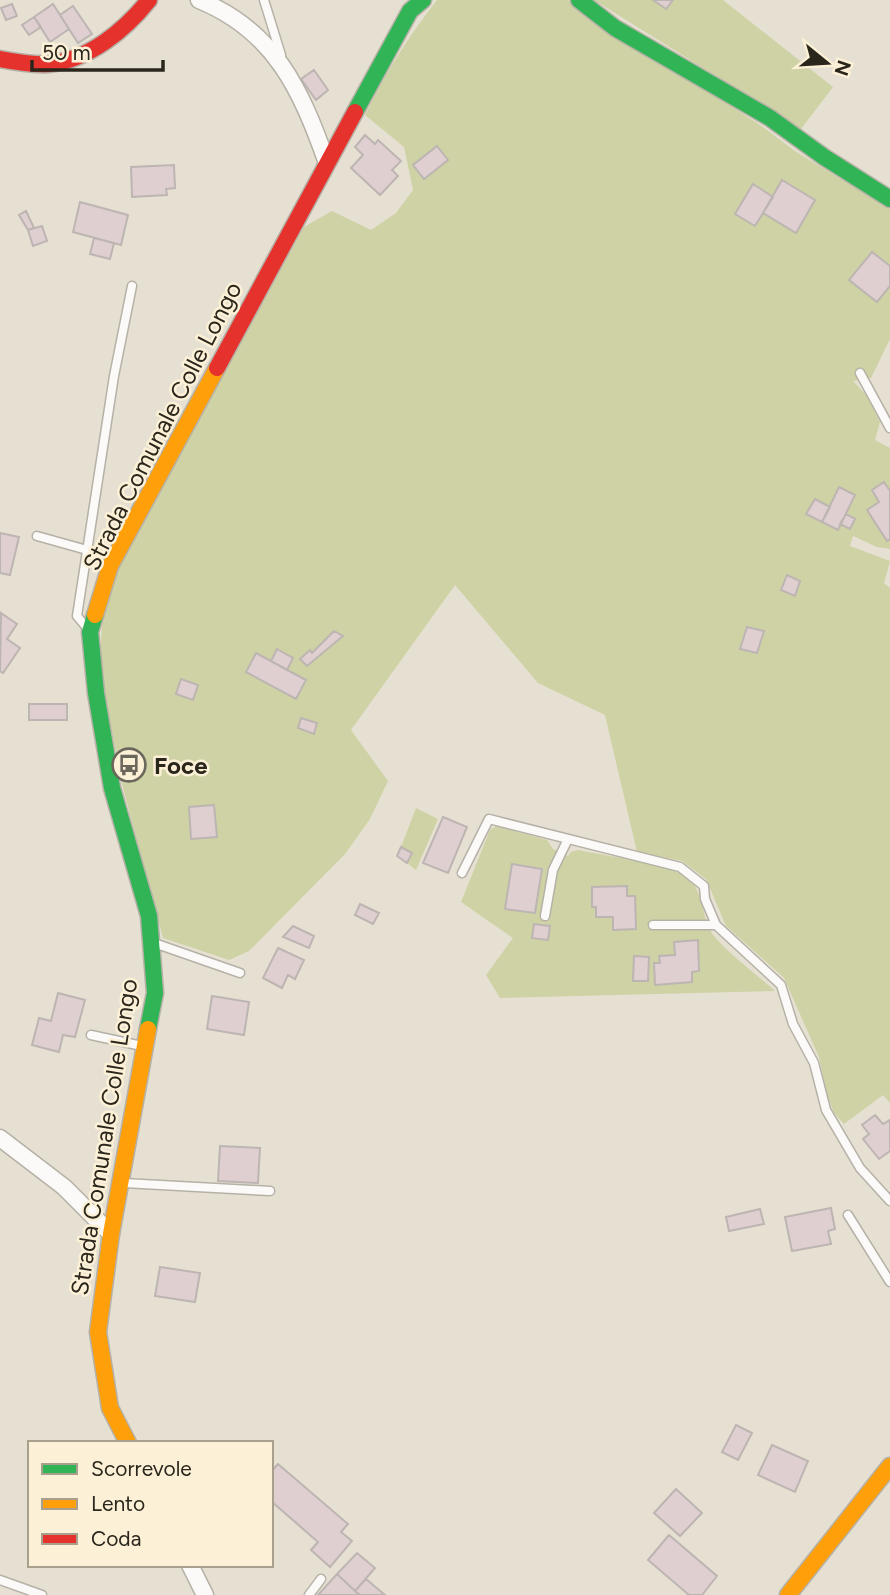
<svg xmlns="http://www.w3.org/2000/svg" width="890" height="1595" viewBox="0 0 890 1595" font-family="Figtree,sans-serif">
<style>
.green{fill:#ced2a4}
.building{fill:#dfcfd1;stroke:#bdb5b2;stroke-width:2}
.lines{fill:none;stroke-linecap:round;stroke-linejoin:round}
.lane-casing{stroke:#b6b1a7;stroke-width:11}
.street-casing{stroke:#b6b1a7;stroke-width:19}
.fast-casing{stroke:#b6b1a7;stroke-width:19}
.slow-casing{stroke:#b6b1a7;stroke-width:19}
.jam-casing{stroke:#b6b1a7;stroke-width:19}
.lane{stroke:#fbfaf8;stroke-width:8}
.street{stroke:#fbfaf8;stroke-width:16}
.fast{stroke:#30b455;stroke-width:16}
.slow{stroke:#ff9f0a;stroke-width:16}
.jam{stroke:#e5322d;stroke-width:16}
.labels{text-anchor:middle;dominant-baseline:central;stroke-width:5;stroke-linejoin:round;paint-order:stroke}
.street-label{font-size:24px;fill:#2a261c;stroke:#fcf0d7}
.poi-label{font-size:24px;font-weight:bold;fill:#2a261c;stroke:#fcf0d7;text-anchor:start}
</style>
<rect width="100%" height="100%" fill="#e6e0d2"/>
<path class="green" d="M437 0H568L763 127 795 151 890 209V339L871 378 853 381 867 396 880 422 875 440 890 448V549L877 547 853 536 850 546 890 561 884 583 890 588V1103L883 1095 844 1124 834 1113 827 1095 819 1057 784 978 726 926 706 879 682 861 637 852 605 715 538 683 455 585 351 730 388 781 370 819 345 854 249 951 229 960 163 938 122 784 100 668 102 619 116 571 304 227 332 211 371 230 396 213 413 190 404 147 365 115C385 74 408 37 437 0Z
M594 0H723L833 87 801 129Z
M416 808 438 819 416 870 407 863 411 853 401 847Z
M496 826 547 840 553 849 568 856 571 852 578 850C605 856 668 863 688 878 704 890 701 920 714 936 730 955 756 974 775 991L500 998 486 975 513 938 461 902 490 830Z"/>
<path class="building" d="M653 0H673L666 9Z
M12 4 17 16 6 20 1 8Z
M53 4 69 29 50 42 34 17Z
M73 6 92 34 78 43 60 15Z
M34 17 41 27 29 35 22 25Z
M314 70 328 90 316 100 301 79Z
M365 135 375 144 378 140 401 161 392 170 398 176 380 195 351 168 363 155 355 147Z
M437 146 448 160 424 179 413 165Z
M174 165 175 188 166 189 167 195 132 197 131 167Z
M782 180 815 200 796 233 763 213Z
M753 184 773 197 755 226 735 214Z
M80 202 128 215 121 245 73 232Z
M26 211 34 228 28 230 19 215Z
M42 226 47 241 33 246 28 230Z
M94 238 114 243 110 259 90 254Z
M872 252 890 266V286L877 302 849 280Z
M884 482 890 491V539L887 541 867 510 879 502 872 490Z
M839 487 855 495 838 530 822 522Z
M815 499 830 507 822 522 806 514Z
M846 514 855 519 850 529 840 524Z
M0 533 19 537 10 575 0 573Z
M787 575 800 581 795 596 781 590Z
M1 613 17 624 7 639 20 648 3 673 0 671Z
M747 627 764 631 757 653 740 649Z
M334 631 343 636 307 666 300 659 310 650 312 653Z
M277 649 293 658 287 670 271 661Z
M256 653 306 680 296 699 246 672Z
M181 679 198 685 193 700 176 694Z
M29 704H67V720H29Z
M301 718 317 723 314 734 298 728Z
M214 805 217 837 191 839 189 807Z
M443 817 467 827 448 873 423 863Z
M401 847 412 853 407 863 397 856Z
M512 864 542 869 535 913 505 909Z
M627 886V896H635L636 929 613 930V917H596V907H592V887Z
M360 904 379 913 373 924 355 915Z
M534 924 550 926 548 940 532 938Z
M293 926 314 936 309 948 283 937Z
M698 940 699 971 692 972V982L655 985 654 963H660L659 956 675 955 674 942Z
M278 948 304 960 295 979 288 975 282 988 263 978Z
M634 956 649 957 648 981H633Z
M58 993 85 1000 75 1037 63 1035 59 1052 32 1045 39 1018 51 1021Z
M212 996 249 1002 244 1035 207 1029Z
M875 1115 883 1124 890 1120V1151L879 1159 863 1139 869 1134 862 1125Z
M220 1146 260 1148 258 1183 218 1181Z
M831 1208 835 1229 828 1231 831 1244 792 1251 785 1217Z
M760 1209 764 1224 729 1231 726 1217Z
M160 1267 200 1273 195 1302 155 1296Z
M736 1425 752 1433 738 1460 722 1452Z
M772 1445 808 1461 795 1492 758 1475Z
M278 1464 348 1524 341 1532 352 1541 330 1567 311 1550 318 1542 271 1501V1472Z
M676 1489 702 1513 680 1536 654 1513Z
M669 1535 717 1576 702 1595H689L648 1560Z
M357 1553 375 1568 355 1591 337 1574Z
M337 1574 355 1591 360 1595H318Z
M366 1579 385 1595H360L355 1591Z"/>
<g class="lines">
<defs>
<path id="lane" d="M264 0 281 55V60
M860 373 890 428
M37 536 87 550
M88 629 77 616 114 376 132 286
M462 873 489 819 680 867 704 886 705 899 716 925 781 985 793 1024 814 1063 826 1110 860 1168 890 1201
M545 916 553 870 568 839
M653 925H716
M154 943 240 973
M91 1035 142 1046
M124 1183 270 1191
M848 1215 890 1282
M0 1580 42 1595
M309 1595 321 1579"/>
<path id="street" d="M199 0C275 31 301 90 327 163
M0 1138 64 1187 111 1234
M190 1565 205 1595"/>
<path id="fast" d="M579 0 615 28 770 118 824 157 890 199
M355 112 410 11 423 0
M95 615 90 632 96 693 112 788 149 916 155 993 148 1029"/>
<path id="slow" d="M95 615 110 566 217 368
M128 1443 110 1408 98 1332 111 1234 148 1029
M788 1595 890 1466"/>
<path id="jam" d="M0 59C16 62 33 65 49 64 89 60 125 30 149 0
M217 368 355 112"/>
</defs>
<use href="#lane" class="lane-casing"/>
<use href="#street" class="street-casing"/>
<use href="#fast" class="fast-casing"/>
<use href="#slow" class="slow-casing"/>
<use href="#jam" class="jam-casing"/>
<use href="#lane" class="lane"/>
<use href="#street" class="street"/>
<use href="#fast" class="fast"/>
<use href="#slow" class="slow"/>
<use href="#jam" class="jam"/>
</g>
<defs>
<symbol id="bus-ring" viewBox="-11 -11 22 22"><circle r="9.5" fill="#fcf0d7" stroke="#6c675c" stroke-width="1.5"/><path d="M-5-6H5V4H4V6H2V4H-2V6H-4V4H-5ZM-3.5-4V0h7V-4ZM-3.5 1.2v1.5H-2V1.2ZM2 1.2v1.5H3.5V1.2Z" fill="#6c675c"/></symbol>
</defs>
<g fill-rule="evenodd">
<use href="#bus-ring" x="110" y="746" width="38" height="38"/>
</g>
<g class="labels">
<g class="street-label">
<text transform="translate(162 426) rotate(-63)">Strada Comunale Colle Longo</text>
<text transform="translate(104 1137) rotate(-81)">Strada Comunale Colle Longo</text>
</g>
<g class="poi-label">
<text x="154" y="765">Foce</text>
</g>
</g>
<rect x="28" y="1441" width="245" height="126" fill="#fcf0d7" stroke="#a89f8c" stroke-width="2"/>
<rect x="42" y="1464" width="35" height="10" fill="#30b455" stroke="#a89f8c" stroke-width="2"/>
<text x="91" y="1476" font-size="21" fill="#2a261c">Scorrevole</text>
<rect x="42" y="1499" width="35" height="10" fill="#ff9f0a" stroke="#a89f8c" stroke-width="2"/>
<text x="91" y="1511" font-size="21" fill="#2a261c">Lento</text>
<rect x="42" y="1534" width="35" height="10" fill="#e5322d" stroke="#a89f8c" stroke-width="2"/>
<text x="91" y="1546" font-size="21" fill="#2a261c">Coda</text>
<g transform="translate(827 63) rotate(108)" stroke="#fcf0d7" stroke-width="5" paint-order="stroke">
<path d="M0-5L12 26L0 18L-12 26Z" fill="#2a261c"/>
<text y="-10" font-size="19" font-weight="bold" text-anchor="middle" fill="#2a261c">N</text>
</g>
<path d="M32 60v10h131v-10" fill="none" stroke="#2a261c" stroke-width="3.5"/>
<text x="42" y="60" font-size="21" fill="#2a261c" stroke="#fcf0d7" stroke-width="5" paint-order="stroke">50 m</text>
</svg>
